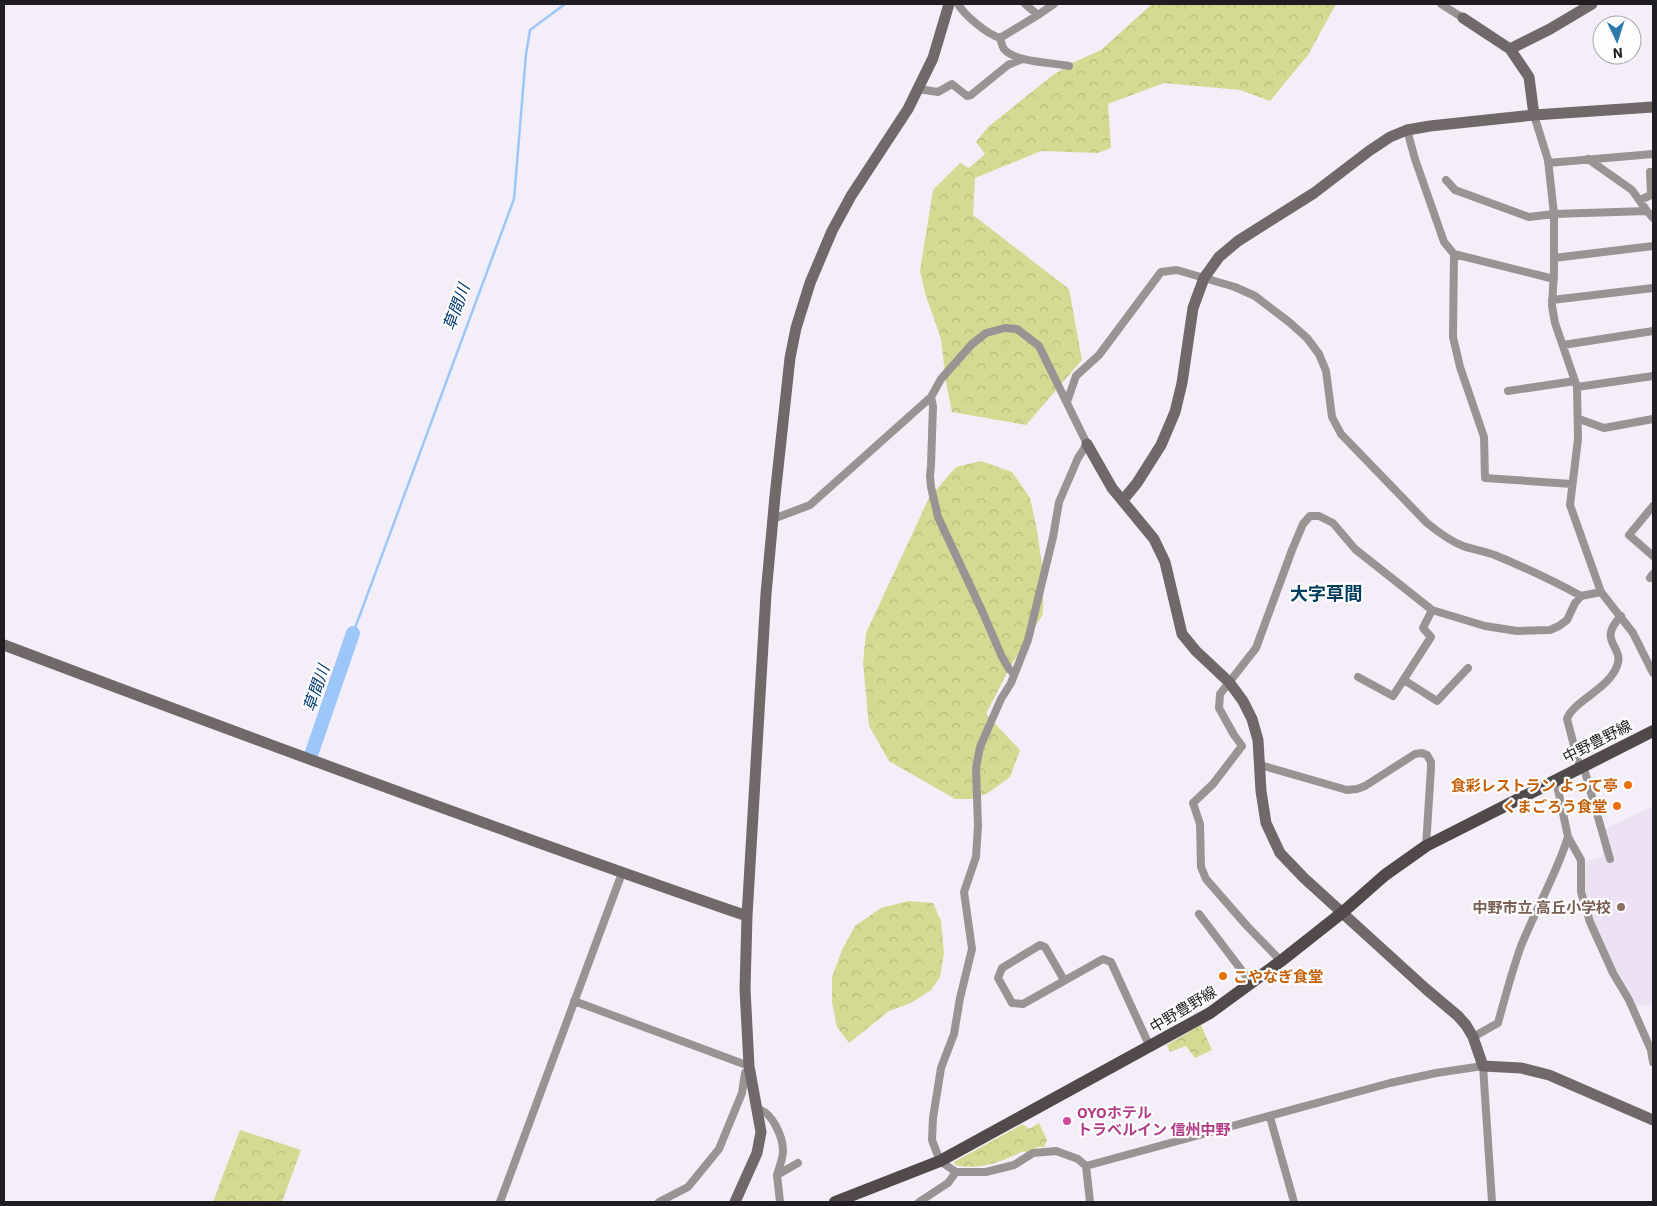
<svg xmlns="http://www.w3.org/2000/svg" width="1657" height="1206" viewBox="0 0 1657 1206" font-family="'IBM Plex Sans','Noto Sans JP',sans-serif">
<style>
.built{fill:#ece2f3}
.forest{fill:url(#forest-crowns)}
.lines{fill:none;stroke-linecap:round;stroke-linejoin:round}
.stream{stroke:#9dc7f9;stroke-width:2.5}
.river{stroke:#9dc7f9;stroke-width:14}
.street{stroke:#999494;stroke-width:8}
.secondary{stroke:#706869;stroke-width:11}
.primary{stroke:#52494a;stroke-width:12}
.food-dot{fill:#e8710a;stroke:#fefefe;stroke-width:2}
.education-dot{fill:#8d6e63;stroke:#fefefe;stroke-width:2}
.hotel-dot{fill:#d1479c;stroke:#fefefe;stroke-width:2}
.labels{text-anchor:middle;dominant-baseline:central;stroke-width:4.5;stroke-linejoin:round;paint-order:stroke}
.street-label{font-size:15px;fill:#1f1d21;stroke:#fefefe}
.food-label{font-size:15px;font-weight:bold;fill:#c56008;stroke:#fefefe;text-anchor:end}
.education-label{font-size:15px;font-weight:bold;fill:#785e54;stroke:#fefefe;text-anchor:end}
.hotel-label{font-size:15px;font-weight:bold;fill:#b23c85;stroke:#fefefe;text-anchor:start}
.water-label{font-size:16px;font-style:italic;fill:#00396f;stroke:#fefefe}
.quarter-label{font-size:18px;font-weight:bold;fill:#003c5e;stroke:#fefefe}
</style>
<defs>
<pattern id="forest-crowns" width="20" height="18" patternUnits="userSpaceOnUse" patternTransform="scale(1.25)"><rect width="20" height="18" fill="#d5da92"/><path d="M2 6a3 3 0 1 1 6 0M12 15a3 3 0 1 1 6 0" fill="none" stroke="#b6bb7e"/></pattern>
</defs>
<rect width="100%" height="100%" fill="#f4eef8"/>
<path class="built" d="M1653 806V1004L1636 1006 1602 945 1584 892 1586 861 1603 856 1601 831Z"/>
<path class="forest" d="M1152 4H1336L1308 55 1270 101 1240 90 1164 83 1108 104 1111 148 1098 153 1041 151 975 178 973 215 1069 289 1082 360 1026 425 952 412 946 382 941 339 925 293 920 271 933 190 960 163 969 168 985 154 976 142 988 127 1053 75 1072 63 1101 50Z
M981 461 1012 472 1030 498 1037 530 1043 573V614L1009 669 986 714 1020 750 1010 777 988 793 972 799H955L889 761 869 726 863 663 866 633 929 498 956 467Z
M908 901 933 903 941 921 944 953 940 977 931 990 911 1003 889 1011 849 1043 837 1027 832 1002V977L842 950 855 926 881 908Z
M1201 1025 1212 1050 1195 1058 1186 1046 1170 1052 1167 1045Z
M1039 1123 1047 1140 1044 1147H1037L1027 1154 1024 1151C1002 1161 980 1171 955 1165L954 1162 1023 1124 1029 1129Z
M240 1130 301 1150 282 1202H213Z"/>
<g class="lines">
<path class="stream" d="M355 628 514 199 526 54 530 30 565 4"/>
<path class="river" d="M311 755 353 633"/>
<path class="street" d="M958 4C965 16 987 34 1000 38L1038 15 1054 4
M1025 4 1038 15
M1441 4 1463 18
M1000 38C1001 41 1002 46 1004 49 1016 63 1051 62 1069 66
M918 89 938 92 952 84 967 96 971 95 1008 65 1022 59
M1534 115 1548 160 1554 214V271L1552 306 1555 323 1577 387 1578 439 1570 505 1601 592 1633 633 1653 673
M1407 130 1415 159 1444 242 1454 254 1453 337 1460 367 1484 437 1485 478 1572 484
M1588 159 1632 190 1647 211
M1548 163 1653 154
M1446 180 1455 190 1529 217 1554 214 1647 211 1653 218
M1640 200 1651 195 1650 172H1653
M1454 254 1554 279
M1554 258 1653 246
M1552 300 1653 288
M1563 345 1653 331
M1577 387 1653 376
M1508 391 1575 381
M931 397 933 406 931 465 930 476 931 487 938 517 983 613 1002 657 1009 669 1014 674
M1067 402 1076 376 1099 355 1161 272 1177 270 1235 287 1255 296 1289 322 1307 338 1319 354 1326 371 1332 417 1341 434 1427 523C1438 532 1450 541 1463 546 1474 550 1486 551 1497 556 1526 568 1554 581 1581 596
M1579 419 1604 428 1653 419
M1653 506 1629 535 1653 556
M773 519 810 505 931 397 941 379 972 344 986 333 1005 328 1017 329 1039 346 1087 444 1078 458 1059 502 1053 537 1028 640 1011 683 1001 699 980 747 976 768 978 826 976 857 964 892 972 949 960 998 954 1034 941 1068 933 1118 932 1140 940 1161 956 1172H986L1014 1165 1033 1153 1056 1151 1078 1159 1086 1166 1090 1202
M1650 578 1653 574
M1358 677 1393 696 1431 637 1423 628 1432 610
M1404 680 1437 701 1468 668
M1260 765 1347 790 1357 789 1365 786 1415 754 1422 753 1427 755 1431 762V768L1426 846
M1556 780 1568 837 1581 860V892L1590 922 1613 973 1629 1000 1651 1050 1653 1062
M1610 859 1585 772 1578 761 1567 719C1572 702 1609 689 1617 666 1625 646 1596 642 1621 616
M1199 914 1252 984
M1281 961 1247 926 1206 879 1201 867 1200 824 1193 803 1213 784 1242 746 1234 735 1219 708 1220 694 1256 648 1292 550 1303 524 1310 516H1319L1333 523 1355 549 1432 610 1485 626 1517 631 1550 630 1559 626 1567 620 1575 603 1581 596 1601 592
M1064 980 1045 947 1040 945 1002 968 998 978 1012 1003 1023 1004 1103 959 1111 962 1150 1047
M574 1001 749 1066 745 1073 742 1093 719 1149 688 1187 659 1202
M1473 1037 1498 1023C1505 997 1512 971 1521 946 1536 909 1556 875 1568 837
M757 1109C772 1111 783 1137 783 1151 783 1159 779 1167 777 1175
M1270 1117 1294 1202
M1086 1166 1390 1083 1436 1073 1483 1066 1492 1202
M500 1202 622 873
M780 1202 777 1175 798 1163
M919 1202 948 1183 956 1172"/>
<path class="secondary" d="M1463 18 1510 49 1529 77 1534 115
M1510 49 1550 29 1592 4
M1087 444 1112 488 1154 539 1165 562 1182 634 1196 651 1229 682 1243 701 1252 719 1258 740 1261 791 1266 823 1280 853 1304 878 1426 989 1458 1016 1466 1025 1473 1037 1483 1066 1521 1068 1549 1075 1653 1120
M1123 500 1137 483 1161 445 1175 412 1182 383 1193 308 1204 278 1219 257 1238 241 1314 193 1369 151 1390 137 1407 130 1430 126 1534 115 1653 107
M4 645C250 738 498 830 747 916
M735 1202 757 1153 761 1132 749 1066 745 989 747 916 766 594 775 496 790 358 796 328 810 283 832 231 851 196 908 109 933 58 949 4"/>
<path class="primary" d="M835 1202 940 1161 1210 1013 1281 961 1343 912 1385 875 1426 846 1653 731"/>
</g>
<g class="food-dot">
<circle cx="1628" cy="785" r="5"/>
<circle cx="1617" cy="806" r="5"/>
<circle cx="1223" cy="976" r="5"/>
</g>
<circle class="education-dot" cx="1621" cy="907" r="5"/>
<circle class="hotel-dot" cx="1067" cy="1121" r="5"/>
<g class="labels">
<g class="street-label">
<text transform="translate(1597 741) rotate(-27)">中野豊野線</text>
<text transform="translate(1183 1009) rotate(-31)">中野豊野線</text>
</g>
<g class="food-label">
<text x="1618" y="785">食彩レストラン よって亭</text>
<text x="1607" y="806">くまごろう食堂</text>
<text x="1233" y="976" text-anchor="start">こやなぎ食堂</text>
</g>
<g class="education-label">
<text x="1611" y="907">中野市立 高丘小学校</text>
</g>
<g class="hotel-label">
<text x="1077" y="1112">OYOホテル<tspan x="1077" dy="17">トラベルイン 信州中野</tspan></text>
</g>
<g class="water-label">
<text transform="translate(456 307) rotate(-70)">草間川</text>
<text transform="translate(316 688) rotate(-71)">草間川</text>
</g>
<g class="quarter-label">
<text x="1326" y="593">大字草間</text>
</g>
</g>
<rect width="1657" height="1206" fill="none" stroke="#1f1d21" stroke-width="10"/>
<g transform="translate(1617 40) rotate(176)"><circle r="24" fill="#fefefe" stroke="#a5a4a6"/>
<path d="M0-4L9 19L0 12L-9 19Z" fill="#2c7aac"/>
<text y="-8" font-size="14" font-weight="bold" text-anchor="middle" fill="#1f1d21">N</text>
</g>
</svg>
